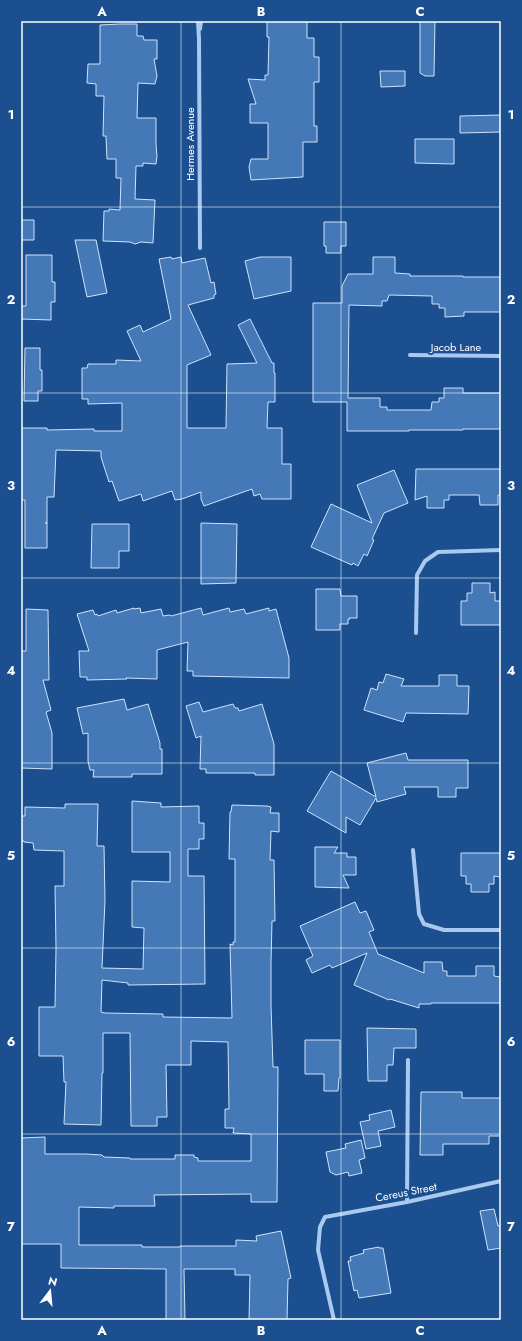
<svg xmlns="http://www.w3.org/2000/svg" width="522" height="1341" viewBox="0 0 522 1341" font-family="Jost,sans-serif">
<style>
.building{fill:#4478b7;stroke:#cfe3fa}
.lines{fill:none;stroke-linecap:round;stroke-linejoin:round}
.street{stroke:#a9c9ee;stroke-width:4}
.grid{fill:none;stroke:#fff;stroke-width:1;stroke-opacity:0.55}
.labels{text-anchor:middle;dominant-baseline:central;stroke-width:4;stroke-linejoin:round;paint-order:stroke}
.street-label{font-size:11px;fill:#fff;stroke:#1b4f8f}
.neatline{fill:none;stroke:#fff;stroke-width:1.5}
.grid-label{font-size:13px;text-anchor:middle;font-weight:bold;fill:#fff}
</style>
<rect width="100%" height="100%" fill="#1b4f8f"/>
<path class="building" d="M267 21H307V38H314V57H319V82H314V126H317V142H303V177L251 180 249 167 251 159H268V123H250V104H256L248 79 265 80V75H268L269 37H267Z
M420 21H435L434 76H425L420 73Z
M120 24H137V36H143L144 40H157V59H154L157 76 155 84 138 83 137 118H156V144L157 156 156 164 143 163V166H136L135 199 155 200 153 243 141 242 135 244 130 242 103 241 104 211H109V209L120 210 121 178H116V159H107L106 136H103L104 96H96V84L87 83 88 64H100V25Z
M380 71H405V86L381 87Z
M501 115V132L460 133V116Z
M415 139H454V164L415 163Z
M21 220H34V240H21Z
M324 222H346V246H341V253H326V246H324Z
M75 240H96L107 293 87 297Z
M26 255H52V282H55V302H51V320L21 319V306H26Z
M171 257 172 259 181 257 182 263 205 258 211 283 214 282 216 294 214 295V298L188 305 211 355 187 365V428H226L227 364 257 363 238 325 250 319 272 363H274V373H275V402H268L267 428H282V464H291V499H262L260 494 254 496 252 489 204 506 201 499V492L182 499 175 500 172 491 143 501 141 494 119 501 112 481 109 482 101 457V451L56 450 54 497H47V523H45H47V548H25V500H21V428H47V430L94 429V431H122V403L88 404V399H82V368H87L88 364H116V360L141 361 127 331 140 325 143 332 171 319 159 259Z
M260 257H291V291L254 299 245 261Z
M373 257H395V273L410 274V276H463V277H501V312H464V316L445 317V308H439V304H432V296L389 295 387 301H382V306L349 305 348 398H380V407H387V410H431L432 402H439V398H444V388H463V393H501V429H463V430H409V431H347V402H313V303H342V286L348 274H373Z
M25 348H40V370H42V391H38V401H24Z
M416 469H501V495H498V505H480L479 495H449V500H444V508H427V496L415 500Z
M394 470 408 503 384 513 372 539 374 540 367 556 364 554 358 566 353 563 352 565 311 547 331 504 372 523 357 485Z
M201 523 237 524 236 583 201 584Z
M92 524H129V551H119V568H91Z
M472 583H490V593L495 592V601H501V625H461V601H467V593H472Z
M316 589H340L341 596H357V618H349L350 619H348V624H340V630H316Z
M134 608V609L140 608 141 613 161 609 163 616 170 615 171 616 201 608 203 615 229 608 230 612 244 609 246 614 269 608V611L276 609 289 658V678L193 676V671H187L188 642 157 650V679L126 678 127 679 87 680V677H80L79 651H89L77 614 93 610 95 615 97 614 98 616 116 610 117 613Z
M26 609 48 610 49 680H43L51 710 46 712 52 733V769L21 768V651H26Z
M386 674 404 679 401 686H439V675H457V686H469L468 714 406 713 403 722 364 710 371 688 377 690 379 682 383 683Z
M124 699 127 710 148 704 160 743V749H162V774H132V777H93L94 770H90L88 761V733L83 734 77 708Z
M199 702 203 712 233 704 235 708H238L239 711 262 704 274 744V775H255V773H206V769H200L201 736 196 738 186 706Z
M406 753 408 760H468V788H456V797H438V787H404L406 794 377 802 376 798 360 825 346 817V833L307 811 331 771 376 797 367 763Z
M132 801 161 803V807L199 806V823H204V839H199V849H188V876H204L205 984 128 985V983L102 980 101 1012 105 1013 163 1014V1017L232 1018 230 944 233 945V942H235V859H229L230 812H231L232 805 267 806 271 807 270 813H279V832L271 831 270 860H274L275 921H272L271 962V1005L273 1067H278L277 1202H251V1194L154 1195 155 1206H114V1208L79 1207V1245H142V1247H180V1246H236V1240L257 1241 256 1236 281 1231 291 1278 288 1279 287 1320H249L250 1275H235V1269H184L185 1320H166V1269L61 1268V1244H21V1138L45 1137V1154H85L102 1155 104 1157 130 1158V1159H175V1155H194V1157L198 1158V1161H251V1134L233 1133 234 1128H225V1109H229L228 1042 191 1041V1065H166L167 1117H157V1126H131L130 1033H103V1073H102L101 1125 64 1124 66 1082H64L63 1056H39V1007H55L56 949 55 886H64V851L34 850 33 843 24 842V841H21V816H25V807L65 808V804H98L97 846H104L105 900 102 968 143 969 144 928 132 927V881L170 882V852H132Z
M315 847H338L334 853H347V857H356V875H343L349 888 315 887Z
M461 853H501L500 877 494 876V884H489V892H471V884H466V876H461Z
M355 902 360 913 366 911 374 930 369 932 378 954 424 973V962H442L443 971H447V976H476V966H494V976L501 977V1003H431V1004H419V1008L390 999 389 1000 354 985 367 953 332 968 330 965 312 973 306 960 313 956 300 926Z
M367 1028 416 1029V1048H394L393 1065H387V1081H368Z
M305 1040H340V1078H339L338 1091H324V1074H305Z
M421 1092H462V1098H501V1136H489V1144H443V1155H420Z
M391 1110 395 1127 378 1131 381 1146 366 1149 360 1122 370 1120 369 1115Z
M361 1140 365 1158 359 1160 362 1173 349 1176 348 1172 336 1175 330 1172 326 1152 346 1148 345 1144Z
M494 1209 498 1226 501 1225V1248L488 1250 480 1211Z
M379 1247V1248H383L391 1293 359 1298 357 1290 354 1291 348 1261H351L350 1257 364 1253 363 1250Z"/>
<g class="lines">
<path class="street" d="M198 21 199 39 200 248
M200 29 201 21
M410 355 501 356
M416 633 417 575 425 561 438 552 501 550
M413 850 419 914 424 924 444 930H501
M407 1202 408 1060
M334 1320 318 1250 320 1227 325 1217 407 1202 501 1181"/>
</g>
<path class="grid" d="M181 21V1320M341 21V1320M21 207H501M21 393H501M21 578H501M21 763H501M21 948H501M21 1134H501"/>
<g class="labels">
<g class="street-label">
<text transform="translate(190 144) rotate(-90)">Hermes Avenue</text>
<text x="456" y="347">Jacob Lane</text>
<text transform="translate(406 1192) rotate(-11)">Cereus Street</text>
</g>
</g>
<rect width="522" height="1341" fill="none" stroke="#1b4f8f" stroke-width="44"/>
<g transform="translate(50 1291) rotate(16)" stroke="#1b4f8f" stroke-width="3" paint-order="stroke">
<path d="M0-3L7 15L0 10L-7 15Z" fill="#ffffff"/>
<text y="-6" font-size="11" font-weight="bold" text-anchor="middle" fill="#ffffff">N</text>
</g>
<rect x="22" y="22" width="478" height="1297" class="neatline"/>
<g class="grid-label">
<text x="102" y="16">A</text>
<text x="261" y="16">B</text>
<text x="420" y="16">C</text>
<text x="11" y="119">1</text>
<text x="511" y="119">1</text>
<text x="11" y="304">2</text>
<text x="511" y="304">2</text>
<text x="11" y="490">3</text>
<text x="511" y="490">3</text>
<text x="11" y="675">4</text>
<text x="511" y="675">4</text>
<text x="11" y="860">5</text>
<text x="511" y="860">5</text>
<text x="11" y="1046">6</text>
<text x="511" y="1046">6</text>
<text x="11" y="1231">7</text>
<text x="511" y="1231">7</text>
<text x="102" y="1335">A</text>
<text x="261" y="1335">B</text>
<text x="420" y="1335">C</text>
</g>
</svg>
